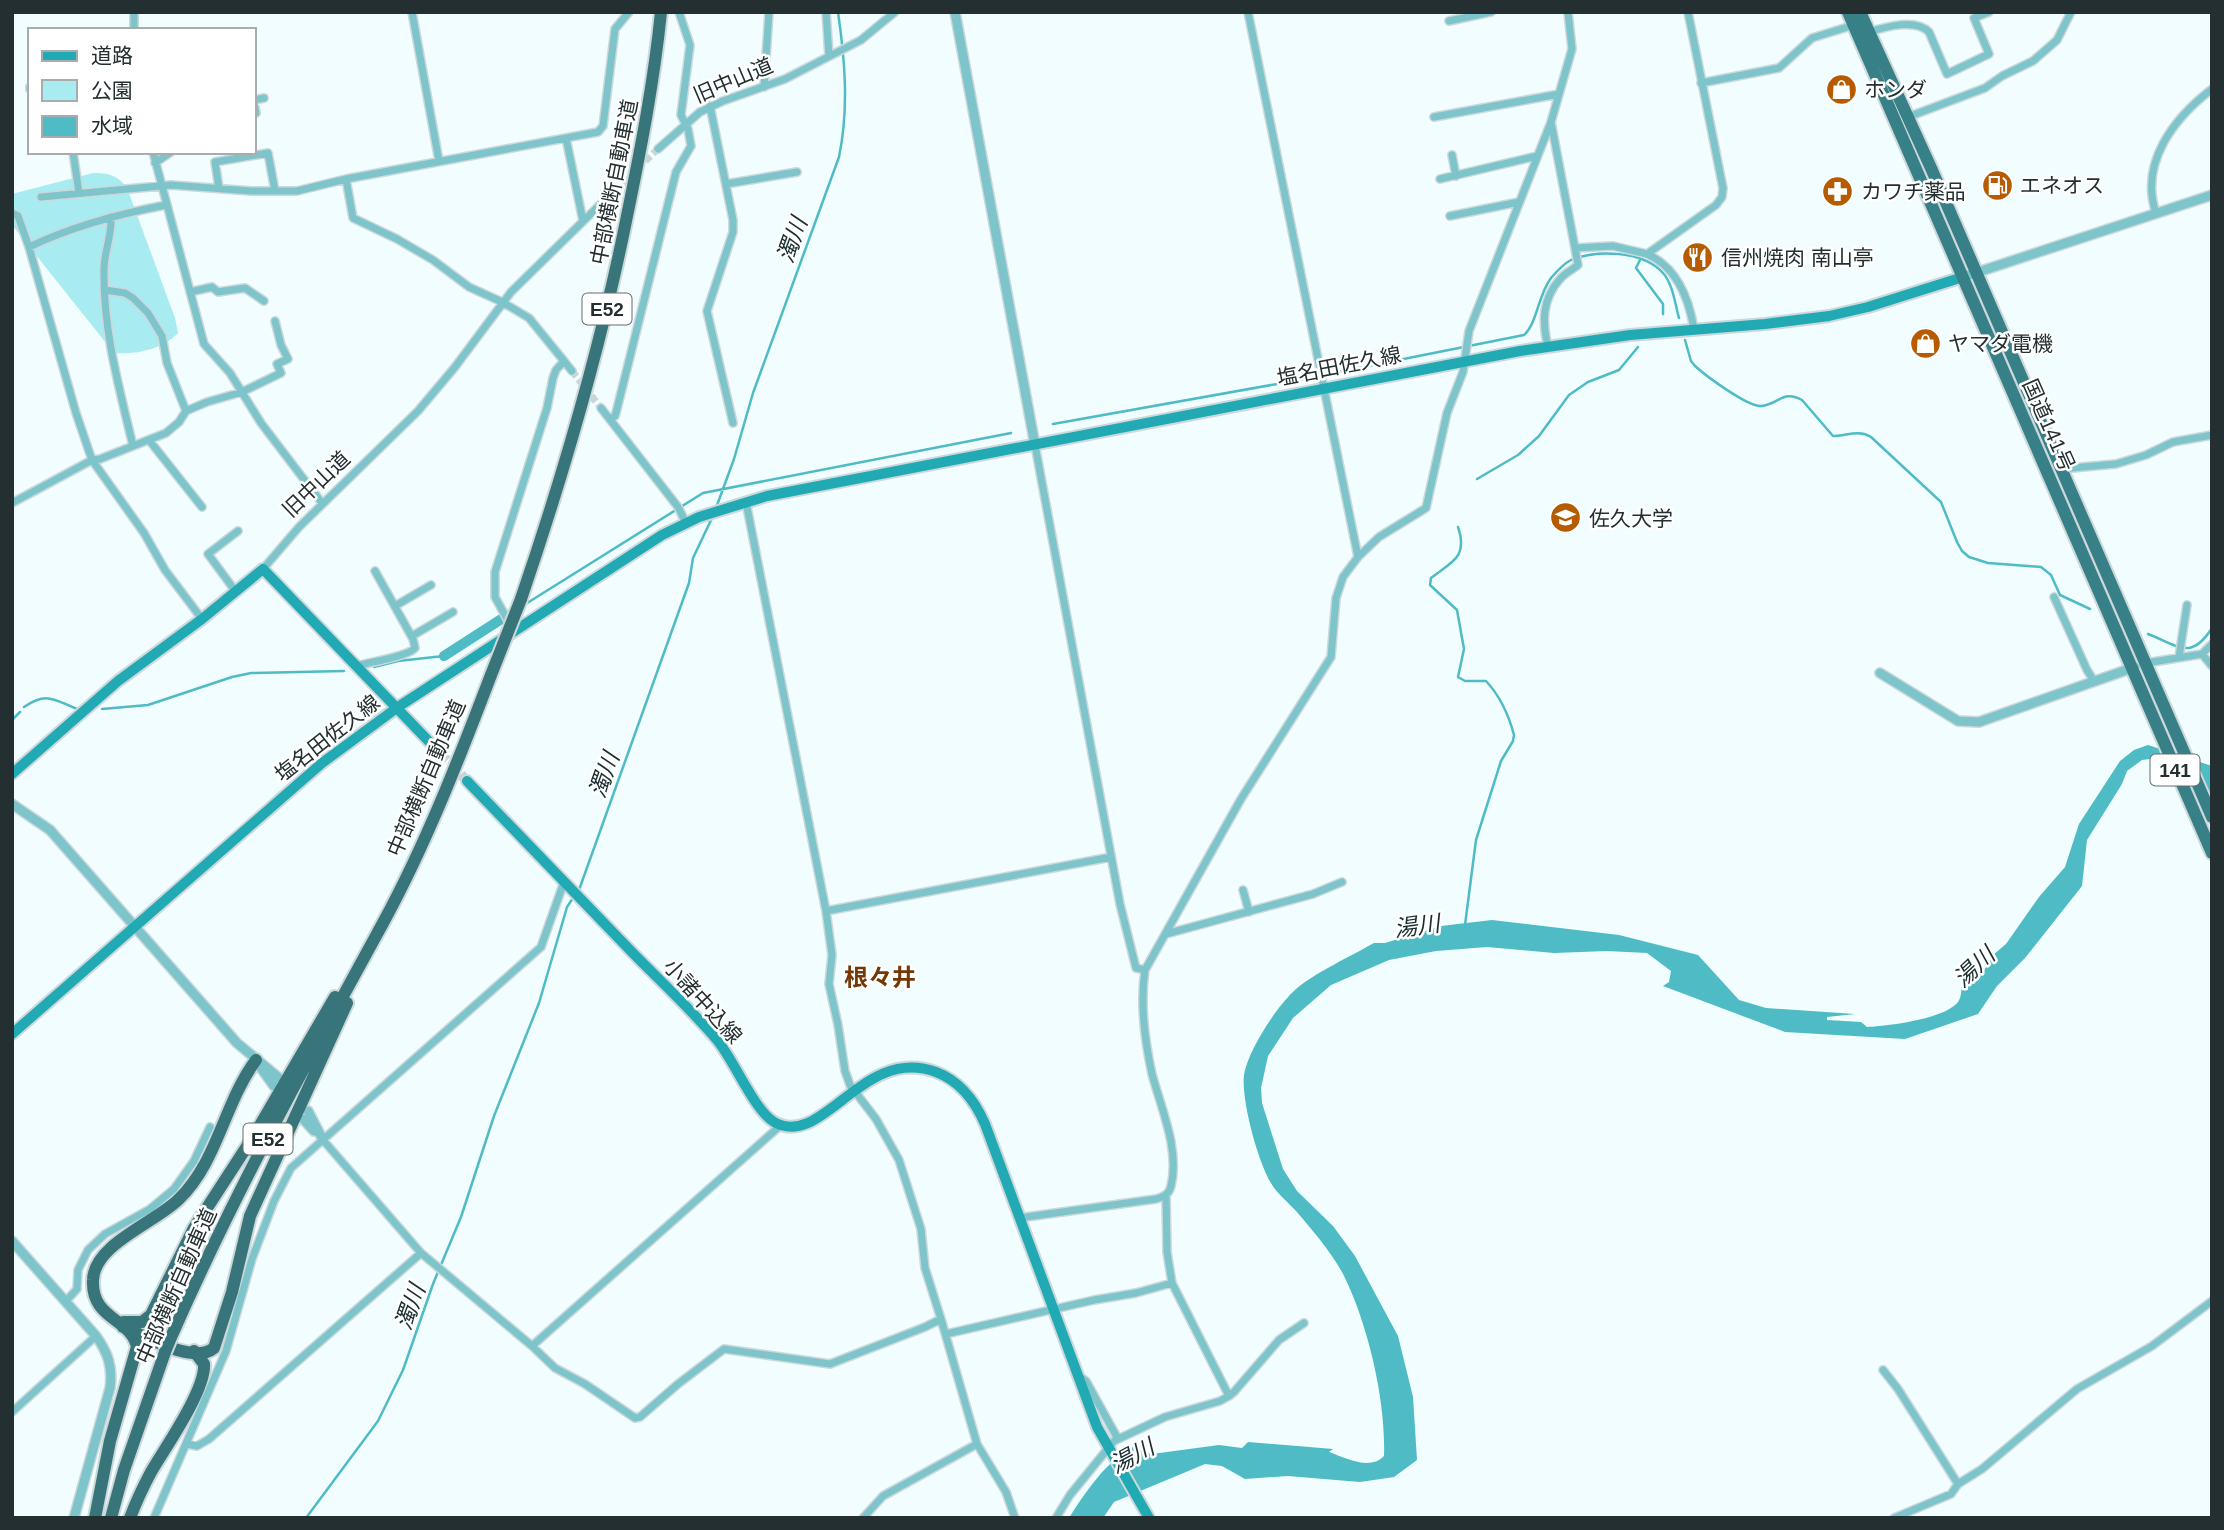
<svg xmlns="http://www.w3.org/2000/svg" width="2224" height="1530" viewBox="0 0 2224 1530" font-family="Arial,'Noto Sans JP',sans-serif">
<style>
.green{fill:#a8ebf1}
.water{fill:#4ebbc5}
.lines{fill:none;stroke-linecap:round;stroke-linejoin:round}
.stream{stroke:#4ebbc5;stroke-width:2.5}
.canal{stroke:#4ebbc5;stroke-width:10}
.minor-tunnel{stroke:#c8d4d6;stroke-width:7;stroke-dasharray:7 3.5;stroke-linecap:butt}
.secondary-tunnel{stroke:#c8d4d6;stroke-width:10;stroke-dasharray:10 5;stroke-linecap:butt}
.minor-casing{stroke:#ccd8da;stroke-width:10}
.tertiary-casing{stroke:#ccd8da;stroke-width:12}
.secondary-casing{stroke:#ccd8da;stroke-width:14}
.trunk-casing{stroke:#ccd8da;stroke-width:16}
.motorway-casing{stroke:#ccd8da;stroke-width:16}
.minor{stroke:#7ec5cb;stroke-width:7}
.tertiary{stroke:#7ec5cb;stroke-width:9}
.secondary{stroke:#21a9b4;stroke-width:10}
.trunk{stroke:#378087;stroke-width:12}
.motorway{stroke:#37757a;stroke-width:12}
.motorway-bridge-casing{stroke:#ccd8da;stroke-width:16;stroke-linecap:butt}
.motorway-bridge{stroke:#37757a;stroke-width:12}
.labels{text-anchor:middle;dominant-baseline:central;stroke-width:5;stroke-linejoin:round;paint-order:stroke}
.shield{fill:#fff;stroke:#656d6e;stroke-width:2}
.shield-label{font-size:19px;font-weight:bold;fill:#232f30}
.street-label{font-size:21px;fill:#232f30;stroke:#fff}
.poi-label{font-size:21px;fill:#232f30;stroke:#fff;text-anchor:start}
.water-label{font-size:23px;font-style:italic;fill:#1a2e30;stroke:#fff}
.quarter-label{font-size:24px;font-weight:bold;fill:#733805;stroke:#fff}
</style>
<rect width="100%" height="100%" fill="#f1fdff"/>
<path class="green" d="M93 173C109 173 117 175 127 188L175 318 178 333C163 349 136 355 114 353L12 225V194Z"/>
<path class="water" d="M2148 745 2212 766V793L2150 759 2142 760 2127 771 2122 784 2087 840 2082 886 2025 958 1997 986 1978 1014 1905 1039 1785 1032 1663 986 1669 982 1671 971 1647 953 1607 951 1554 953 1487 947 1436 951 1389 960 1331 985 1293 1018 1268 1056 1261 1088 1262 1103 1283 1169 1297 1191 1333 1226 1355 1256 1398 1336 1413 1397 1417 1460 1394 1477 1360 1482 1288 1476 1245 1479 1222 1466 1205 1464 1114 1502 1103 1518H1069C1085 1493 1106 1461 1133 1447L1152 1454 1219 1445 1242 1448 1248 1442 1333 1449 1329 1452C1346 1458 1370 1471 1384 1456 1386 1402 1369 1329 1346 1280 1335 1256 1313 1231 1296 1211 1288 1202 1277 1194 1271 1183 1258 1162 1241 1100 1244 1075 1248 1050 1277 1006 1296 989 1313 974 1353 955 1374 943H1385L1441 926 1492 920 1619 935 1698 955 1739 1000 1766 1008 1855 1014 1827 1017V1020L1861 1022 1867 1027C1888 1026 1945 1019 1958 1002 1962 996 1961 988 1963 980L1983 972 1993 955 2006 944 2039 897 2065 867 2079 824 2120 761 2134 750Z"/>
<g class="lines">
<path class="stream" d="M1640 260 1636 268 1663 304V314
M1685 340 1691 361 1695 366C1706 376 1748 407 1761 406 1779 405 1782 389 1802 400L1833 436C1847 436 1858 429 1871 437L1941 502 1957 542 1962 551 1969 557 1988 563 2041 567 2051 575 2060 595 2090 609
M1053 424 1288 382 1524 335C1537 324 1538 295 1551 278 1557 271 1563 264 1571 260 1597 249 1643 251 1663 273 1673 284 1675 304 1679 318
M1477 479 1518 455 1539 436 1569 395 1588 382 1619 370 1638 347
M716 508 734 459 753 393 839 157C849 109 845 60 838 12
M1458 527C1468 557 1453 561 1431 578L1430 585 1457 610 1464 649 1458 677 1465 681H1486C1500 696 1509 716 1514 735L1513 741 1501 761 1476 840 1465 925
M524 605 703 493 1011 433
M2148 634C2179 646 2191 661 2212 628
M374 667 398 661 444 656
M24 707C47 691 54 700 77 709L81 707
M102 709 148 705 232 677 251 673 344 671
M12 720 20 712
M579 890 689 583 693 558 712 518
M306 1518 378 1421 403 1370 433 1284 461 1217 494 1116 539 1003 567 907 573 898"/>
<path class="canal" d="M444 656 503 618"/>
<path class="minor-tunnel" d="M615 190 658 149
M572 371 601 408"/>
<path class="secondary-tunnel" d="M440 753 467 781"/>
<defs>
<path id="minor" d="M412 12 439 161
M826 12 829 56
M1248 12 1358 557
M1449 21 1491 12
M134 30V12
M1869 32C1885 27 1915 18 1929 32L1947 74 1989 54 1974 18 1989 12
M1701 83 1779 68 1812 38 1854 25
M30 87V89
M764 87 769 12
M254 100 264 98
M254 103 256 113
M710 106 733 220V232L707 311 733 423
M1434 117 1559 94
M1908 117 1985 88 2002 76 2033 61 2057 40 2071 12
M1551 122 1575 248 1613 246 1647 254 1716 205 1722 197 1723 188 1688 12
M566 138 583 221
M658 149 700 112 723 101 785 79 861 40 895 12
M73 152 79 193
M153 152 204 344 230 373 261 423 322 503
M1452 155 1456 176
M155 163 171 152
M346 179 353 218 397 239 433 260 469 287 502 302 529 318 564 361 556 370 553 378 547 408 495 572V597L511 626
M1440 179 1537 156
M726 184 797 172
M219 188 215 162 268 153 275 191
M41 197 171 185 251 191H297L346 179 598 132 603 126 615 29 629 12
M12 213 18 216 29 247C73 226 118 214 166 205
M2156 213C2139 163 2174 118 2212 89
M1450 216 1519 202
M111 217C112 237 104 251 104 270 103 330 119 387 133 446
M29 247 76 413 92 460 144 533 165 570 202 619
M1647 254C1677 267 1689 299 1694 329
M105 290 125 293 133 298 148 313 162 336 167 363 186 411
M190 292 212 287 218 292 245 288 264 301
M1548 347C1542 322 1542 299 1560 279 1565 273 1572 270 1578 265L1575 248
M564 361 572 371
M601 408 678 507 686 523
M610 419 615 416 617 409 676 172 691 146 688 129 681 115 690 45 679 12
M149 440 202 507
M1035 445 1120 904 1136 968 1145 970
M2061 469 2116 464 2146 455 2173 442 2212 435
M746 502 826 911 832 955 829 984 838 1025 845 1071 850 1085 876 1119 899 1160 921 1229 925 1268 941 1319
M12 503 92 460 100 459 166 433 179 422 186 411 207 402 242 392 281 373 277 364 288 359 281 345 275 321
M263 569 299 527 418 411 455 367 511 292 615 190
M236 592 208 554 238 531
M2054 597 2087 670 2094 681
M395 606 431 585
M412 636 453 612
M2202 654 2212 644
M2179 657 2187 605
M2146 663 2202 654 2212 666
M357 666C370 662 409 656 415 648L413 639 375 571
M1243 890 1249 912
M826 911 1111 857
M1166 934 1313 894 1342 882
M323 1140 421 1253 532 1346 555 1368 585 1384 635 1418 640 1417 678 1384 724 1349 830 1364 925 1327 941 1319 977 1444 1006 1492 1015 1518
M1166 1195 1167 1252 1172 1283 1229 1396 1234 1392 1279 1340 1304 1323
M1019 1218 1156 1199C1163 1197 1169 1195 1171 1186 1180 1150 1161 1108 1152 1074 1145 1042 1140 1003 1145 970L1241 799 1331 657 1336 598 1343 577 1358 557 1379 537 1426 508 1447 413 1463 372 1469 331 1551 122 1572 49 1568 12
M66 1301 77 1289 78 1270 88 1250 105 1234 150 1209 174 1189 194 1161 210 1127
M946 1334 1094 1300 1136 1293 1172 1283
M532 1346 781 1125
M1883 1370 1898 1389 1958 1484
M1079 1376 1086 1381 1118 1439
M12 1412 96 1336
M187 1444 197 1446 209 1439 421 1253
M154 1518 226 1351 252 1259 274 1201 291 1168 541 947 564 882
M863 1518 883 1496 977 1444
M1056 1518 1070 1495 1114 1441 1165 1417 1220 1401 1229 1396
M1894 1518 1951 1494 1958 1484 1982 1469 2077 1389 2152 1346 2212 1301"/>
<path id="tertiary" d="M955 12 1035 445
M1963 277 2212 195
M1880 673 1958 721 1979 722 2135 667
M12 804 50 830 237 1043 279 1078
M261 1068 274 1086
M308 1111 323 1140
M303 1119 314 1131
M12 1241 96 1336C108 1353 113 1367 110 1388L74 1518"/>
<path id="secondary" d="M12 774 118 681 202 619 263 569 440 753
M467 781C521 837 575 893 629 949 658 979 690 1008 717 1040 734 1060 754 1110 774 1122 823 1150 862 1045 936 1072 960 1081 975 1101 985 1124L1097 1427 1149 1518
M12 1034 322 763 398 707 662 535 699 517 767 496 1520 351 1630 335 1765 324 1829 316 1868 307 1963 277"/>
<path id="trunk" d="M1848 12 2212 853
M1860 12 1931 168 2212 817"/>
<path id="motorway" d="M521 599C564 473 601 346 627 216 641 148 654 81 661 12
M123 1322H142L151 1315 194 1228 255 1134 335 997
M123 1327C146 1336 193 1365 214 1348L232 1292 250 1216 347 1003
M172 1335C234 1194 309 1058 383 923 426 844 459 759 491 675
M95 1518 110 1441 137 1347C131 1318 91 1320 93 1280 94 1244 155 1223 179 1199 218 1161 224 1103 256 1060
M111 1518 124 1470 165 1352
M130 1518C136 1502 143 1487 151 1472 165 1448 206 1390 204 1364L194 1351"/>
</defs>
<use href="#minor" class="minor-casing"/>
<use href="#tertiary" class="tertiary-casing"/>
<use href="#secondary" class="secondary-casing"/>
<use href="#trunk" class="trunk-casing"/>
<use href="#motorway" class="motorway-casing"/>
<use href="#minor" class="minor"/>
<use href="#tertiary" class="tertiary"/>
<use href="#secondary" class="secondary"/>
<use href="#trunk" class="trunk"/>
<use href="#motorway" class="motorway"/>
<defs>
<path id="motorway-bridge" d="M491 675 521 599
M165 1352 172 1335"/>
</defs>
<use href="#motorway-bridge" class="motorway-bridge-casing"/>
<use href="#motorway-bridge" class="motorway-bridge"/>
</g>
<defs>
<symbol id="shop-disc" viewBox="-11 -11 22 22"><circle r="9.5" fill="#b65b00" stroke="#fff"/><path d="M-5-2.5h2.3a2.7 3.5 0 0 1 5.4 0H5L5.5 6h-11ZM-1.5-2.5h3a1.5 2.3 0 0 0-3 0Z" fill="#fff"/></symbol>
<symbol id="fuel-disc" viewBox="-11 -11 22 22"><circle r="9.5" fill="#b65b00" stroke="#fff"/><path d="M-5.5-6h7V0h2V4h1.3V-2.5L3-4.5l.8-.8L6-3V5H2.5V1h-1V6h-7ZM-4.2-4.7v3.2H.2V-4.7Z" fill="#fff"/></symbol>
<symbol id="pharmacy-disc" viewBox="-11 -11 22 22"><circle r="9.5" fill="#b65b00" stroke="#fff"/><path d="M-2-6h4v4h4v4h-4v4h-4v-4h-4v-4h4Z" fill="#fff"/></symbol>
<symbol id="restaurant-disc" viewBox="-11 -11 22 22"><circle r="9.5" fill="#b65b00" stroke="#fff"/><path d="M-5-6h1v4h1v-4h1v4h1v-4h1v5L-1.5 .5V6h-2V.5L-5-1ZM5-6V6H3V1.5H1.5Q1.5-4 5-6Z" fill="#fff"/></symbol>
<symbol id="university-disc" viewBox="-11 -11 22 22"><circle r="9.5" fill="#b65b00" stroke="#fff"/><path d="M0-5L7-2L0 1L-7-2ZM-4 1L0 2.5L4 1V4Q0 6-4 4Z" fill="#fff"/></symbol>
</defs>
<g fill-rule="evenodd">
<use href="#shop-disc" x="1824" y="72" width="35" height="35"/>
<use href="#fuel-disc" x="1980" y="168" width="35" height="35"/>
<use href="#pharmacy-disc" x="1820" y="174" width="35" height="35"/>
<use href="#restaurant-disc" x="1680" y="240" width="35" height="35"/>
<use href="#shop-disc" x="1908" y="326" width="35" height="35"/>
<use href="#university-disc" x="1548" y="500" width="35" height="35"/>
</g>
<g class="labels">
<g class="shield">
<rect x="582.5" y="293.5" width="49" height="31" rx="5"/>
<rect x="2150.5" y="754.5" width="49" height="31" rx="5"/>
<rect x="243.5" y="1123.5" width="49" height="31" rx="5"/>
</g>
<g class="shield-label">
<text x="607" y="309">E52</text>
<text x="2175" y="770">141</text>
<text x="268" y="1139">E52</text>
</g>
<g class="street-label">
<text transform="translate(733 80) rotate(-23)">旧中山道</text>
<text transform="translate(614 182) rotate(-79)">中部横断自動車道</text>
<text transform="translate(1339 366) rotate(-11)">塩名田佐久線</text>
<text transform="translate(2049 425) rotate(66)">国道141号</text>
<text transform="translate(316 484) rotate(-44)">旧中山道</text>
<text transform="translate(327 738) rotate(-38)">塩名田佐久線</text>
<text transform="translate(426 778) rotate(-67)">中部横断自動車道</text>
<text transform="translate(703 1001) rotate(48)">小諸中込線</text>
<text transform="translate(176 1286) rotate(-66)">中部横断自動車道</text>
</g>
<g class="poi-label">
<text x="1864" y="89">ホンダ</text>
<text x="2020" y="185">エネオス</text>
<text x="1861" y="191">カワチ薬品</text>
<text x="1721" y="257">信州焼肉 南山亭</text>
<text x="1948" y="343">ヤマダ電機</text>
<text x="1589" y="518">佐久大学</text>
</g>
<g class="water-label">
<text transform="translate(792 240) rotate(-70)">濁川</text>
<text transform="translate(604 775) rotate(-70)">濁川</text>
<text transform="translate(1417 926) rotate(-8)">湯川</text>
<text transform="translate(1974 967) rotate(-43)">湯川</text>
<text transform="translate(410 1307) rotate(-70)">濁川</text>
<text transform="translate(1132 1456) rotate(-28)">湯川</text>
</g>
<g class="quarter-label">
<text x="880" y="977">根々井</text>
</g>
</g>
<rect width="2224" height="1530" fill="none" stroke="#232f30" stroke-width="28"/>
<rect x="28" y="28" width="228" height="126" fill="#ffffff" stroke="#a7acac" stroke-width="2"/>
<rect x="42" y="51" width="35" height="10" fill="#21a9b4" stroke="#a7acac" stroke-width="2"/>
<text x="91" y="63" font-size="21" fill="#232f30">道路</text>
<rect x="42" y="80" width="35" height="21" fill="#a8ebf1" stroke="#a7acac" stroke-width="2"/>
<text x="91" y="98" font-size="21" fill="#232f30">公園</text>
<rect x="42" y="116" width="35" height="21" fill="#4ebbc5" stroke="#a7acac" stroke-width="2"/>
<text x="91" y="133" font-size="21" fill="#232f30">水域</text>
</svg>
